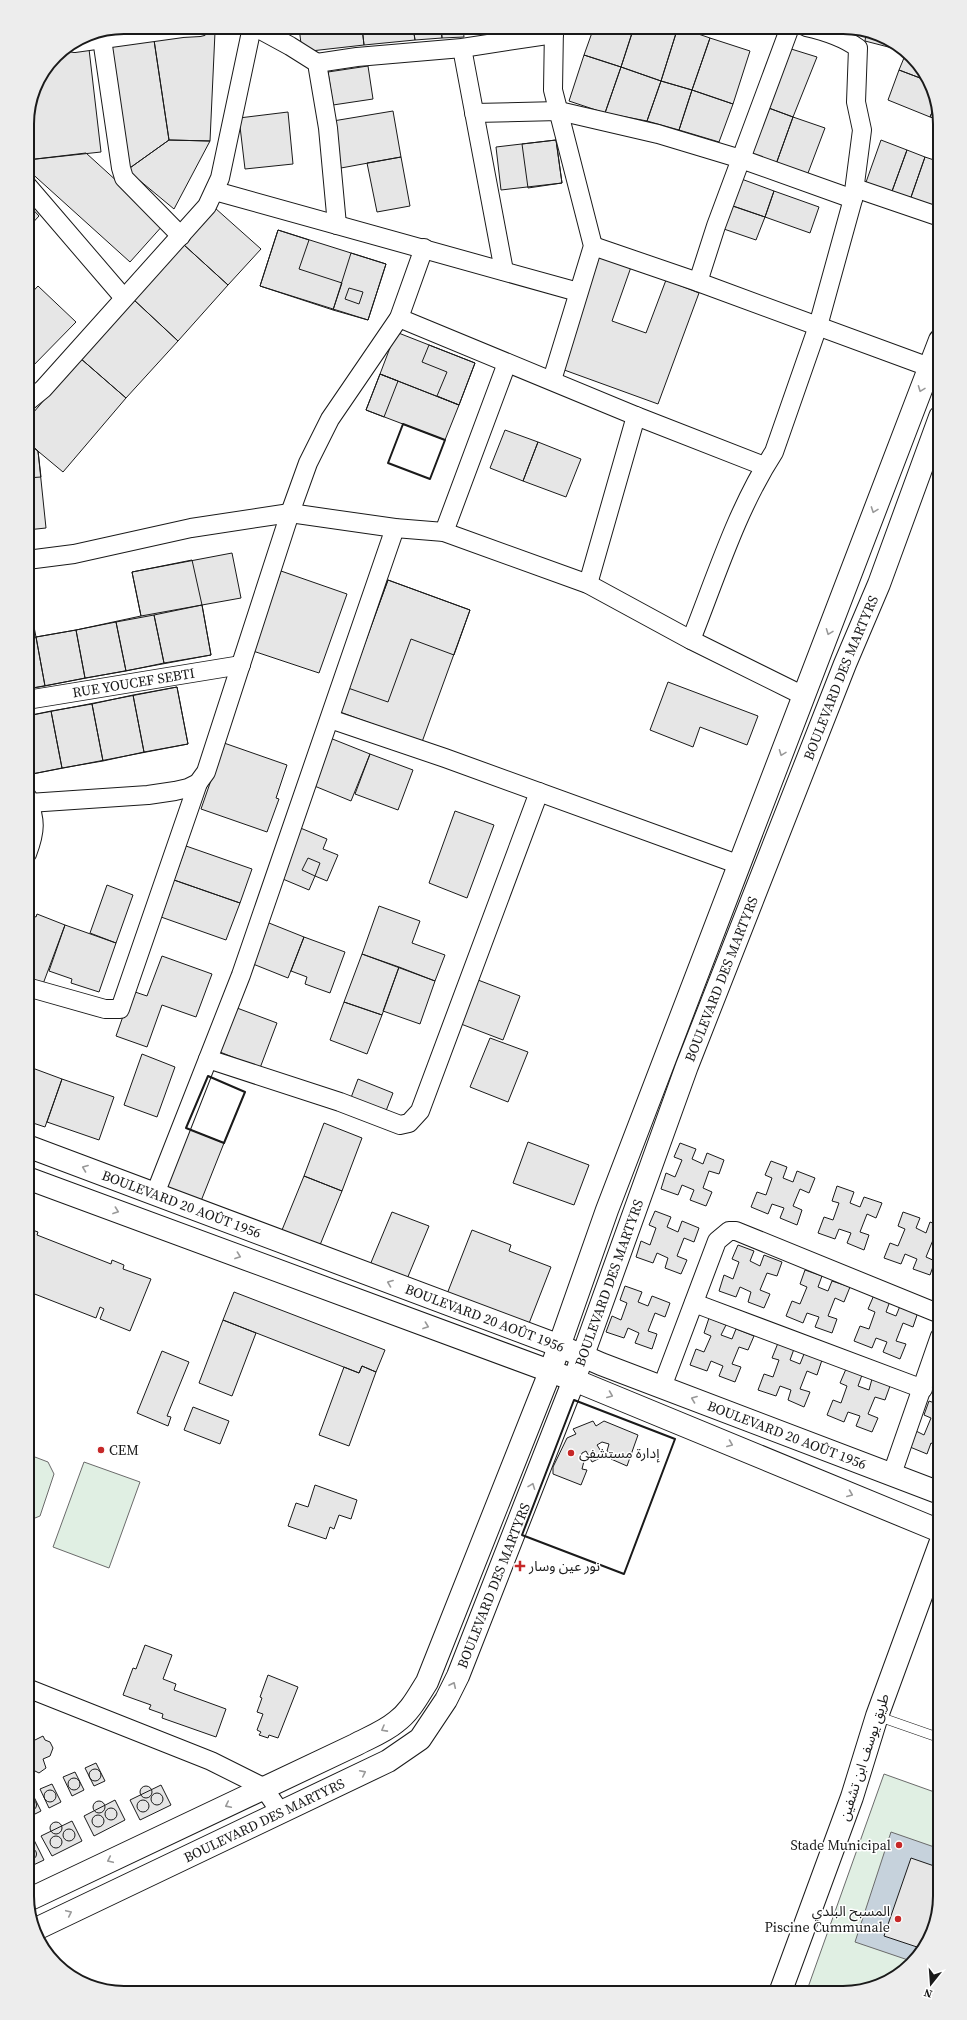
<svg xmlns="http://www.w3.org/2000/svg" width="967" height="2020" viewBox="0 0 967 2020" font-family="'Source Serif 4','Noto Sans Arabic',serif">
<style>
.green{fill:#e0efe3;stroke:#6a6a6a}
.water{fill:#c6d2dc;stroke:#6a6a6a}
.building{fill:#e6e6e6;stroke:#1a1a1a}
.lines{fill:none;stroke-linecap:round;stroke-linejoin:round}
.service-casing{stroke:#1a1a1a;stroke-width:10}
.minor-casing{stroke:#1a1a1a;stroke-width:20}
.tertiary-casing{stroke:#1a1a1a;stroke-width:24}
.service{stroke:#fff;stroke-width:9}
.minor{stroke:#fff;stroke-width:18}
.tertiary{stroke:#fff;stroke-width:22}
.wall{stroke:#1a1a1a;stroke-width:2}
.oneway{stroke:#989898}
.poi-dot{fill:#c62828;stroke:#fff;stroke-width:1.5}
.labels{text-anchor:middle;dominant-baseline:central;stroke-width:3;stroke-linejoin:round;paint-order:stroke}
.street-label{font-size:14px;fill:#1a1a1a;stroke:#fff}
.poi-label{font-size:14px;fill:#1a1a1a;stroke:#fff;text-anchor:start}
.rim{fill:none;stroke:#1a1a1a;stroke-width:2}
</style>
<rect width="100%" height="100%" fill="#fff"/>
<path class="green" d="M27 1454 48 1462 54 1474 40 1516 30 1520 27 1519Z
M84 1462 140 1482 109 1568 53 1547Z
M884 1774 940 1794V1896L924 1950 880 1986 843 1993H806Z"/>
<path class="water" d="M891 1832 940 1849V1896L924 1950 911 1961 855 1942Z"/>
<path class="building" d="M299 27H362L364 45 302 52Z
M362 27H413L415 40 364 45Z
M413 27H441L442 38 415 40Z
M441 27H463L464 37 442 38Z
M594 27H634L621 67 584 55Z
M634 27H678L661 81 621 67Z
M678 27 710 38 692 90 661 81Z
M215 32 210 141 169 140 154 40Z
M866 34 901 47 900 50 865 41Z
M710 38 750 51 733 104 692 90Z
M154 40 169 140 127 170 109 46Z
M788 48 817 57 793 117 766 107Z
M89 49 101 152 27 160V118L34 87 56 55 60 52Z
M906 53 928 81 899 70Z
M584 55 621 67 605 113 569 101Z
M368 66 373 99 333 105 328 72Z
M621 67 661 81 647 121 605 113Z
M899 70 928 81 933 87 936 103 930 117 888 100Z
M661 81 692 90 679 130 647 121Z
M692 90 733 104 719 142 679 130Z
M936 103 939 120 930 117Z
M766 107 793 117 775 167 749 158Z
M393 111 401 157 341 168 333 121Z
M288 112 293 164 245 169 239 118Z
M793 117 825 128 805 181 775 167Z
M169 140 210 141 174 209 127 170Z
M556 140 562 183 501 190 496 147Z
M556 140 562 183 528 188 522 144Z
M881 140 907 150 891 194 865 185Z
M907 150 925 157 910 200 891 194Z
M86 153 164 224 130 262 27 169V160Z
M401 157 410 206 377 212 367 163Z
M925 157 940 162V214L910 200Z
M736 177 774 191 765 217 727 204Z
M774 191 819 207 810 233 765 217Z
M27 203 39 216 27 229Z
M727 204 765 217 756 240 718 227Z
M215 208 261 249 228 285 183 244Z
M278 230 386 264 368 320 260 286Z
M278 230 309 240 299 269 342 283 333 310 260 286Z
M183 244 228 285 178 341 133 299Z
M351 253 386 264 368 320 333 310Z
M598 254 631 267 612 321 646 333 666 280 699 293 658 404 556 367Z
M38 286 76 322 27 372V298Z
M349 288 363 292 359 304 345 299Z
M133 299 178 341 126 398 80 358Z
M396 332 475 363 459 405 380 374Z
M429 345 475 363 459 405 437 396 447 372 422 362Z
M80 358 126 398 63 472 27 442V420Z
M380 374 459 405 445 440 366 410Z
M380 374 398 381 384 417 366 410Z
M505 430 538 442 523 481 490 468Z
M27 442 38 451 41 477 27 478Z
M27 442 38 451 46 528 27 530Z
M538 442 581 459 566 497 523 481Z
M232 553 241 598 202 605 211 655 27 689V591L36 637 76 630 141 616 132 572Z
M192 560 202 605 141 616 132 572Z
M281 571 347 594 319 673 253 651Z
M388 580 470 610 422 742 340 712Z
M388 580 470 610 454 655 411 639 388 702 348 688Z
M202 605 211 655 164 663 154 615Z
M154 615 164 663 126 671 116 622Z
M116 622 126 671 85 678 76 630Z
M76 630 85 678 45 686 36 637Z
M36 637 45 686 27 689V639Z
M668 682 758 716 747 745 700 727 693 747 650 730Z
M177 687 188 744 27 775V716Z
M177 687 188 744 144 752 133 695Z
M133 695 144 752 103 761 92 704Z
M92 704 103 761 62 768 51 711Z
M51 711 62 768 27 775V716Z
M330 738 370 754 351 801 312 785Z
M224 743 287 765 276 798 279 799 267 832 201 809Z
M370 754 413 770 398 810 355 794Z
M455 811 494 825 467 898 429 883Z
M298 827 327 839 323 849 338 855 327 881 315 876 309 890 278 877Z
M186 846 252 869 240 903 174 880Z
M308 858 320 863 315 876 302 870Z
M174 880 240 903 226 940 161 917Z
M107 885 133 895 116 943 90 933Z
M379 906 420 921 412 943 445 955 435 981 362 954Z
M27 914 36 917 37 914 65 925 43 984 27 978Z
M264 921 304 937 288 978 253 964Z
M65 925 116 943 99 992 71 983 72 979 49 971Z
M304 937 345 952 330 993 305 984 307 977 291 971Z
M362 954 399 967 382 1015 344 1002Z
M162 956 212 974 196 1017 162 1005 147 1047 116 1036 132 991 147 996Z
M399 967 435 981 420 1024 383 1011Z
M478 980 520 996 503 1040 461 1024Z
M344 1002 382 1015 367 1054 330 1040Z
M237 1008 277 1023 260 1068 220 1052Z
M490 1038 528 1052 508 1102 470 1087Z
M142 1054 175 1067 157 1117 124 1105Z
M27 1066 62 1079 45 1127 27 1121Z
M62 1079 114 1097 99 1140 47 1122Z
M358 1079 393 1093 384 1116 349 1103Z
M324 1123 362 1138 342 1191 304 1176Z
M186 1128 224 1143 201 1201 163 1185Z
M528 1142 589 1165 574 1205 513 1183Z
M680 1143 696 1149 692 1159 703 1164 707 1153 724 1160 719 1174 709 1171 703 1188 712 1192 706 1206 690 1200 694 1190 682 1185 678 1195 661 1189 666 1173 675 1177 682 1160 674 1157Z
M771 1161 787 1167 783 1178 793 1182 797 1171 815 1178 809 1193 800 1189 793 1206 802 1210 797 1225 780 1218 784 1208 772 1204 768 1214 751 1207 757 1192 766 1195 772 1178 765 1175Z
M304 1176 342 1191 320 1245 282 1230Z
M837 1186 854 1192 850 1203 860 1207 864 1197 882 1203 876 1218 867 1214 860 1232 869 1235 864 1250 847 1243 851 1233 839 1229 835 1239 818 1233 824 1217 833 1220 839 1203 832 1201Z
M655 1211 671 1217 667 1227 678 1232 682 1221 699 1228 694 1242 684 1238 677 1256 687 1260 681 1274 665 1268 668 1258 657 1253 653 1263 636 1257 641 1241 650 1245 656 1228 649 1225Z
M392 1212 429 1226 407 1279 370 1265Z
M903 1212 920 1218 916 1228 926 1233 930 1222 940 1226V1243L933 1240 926 1257 935 1261 930 1275 913 1269 917 1259 905 1254 901 1264 884 1258 890 1243 898 1246 905 1229 898 1226Z
M27 1228 38 1232 37 1235 111 1264 112 1260 124 1265 123 1269 151 1279 130 1331 100 1319 104 1309 100 1307 96 1318 27 1291Z
M472 1230 511 1245 509 1251 551 1267 528 1326 447 1294Z
M738 1245 754 1251 750 1261 760 1266 764 1255 782 1262 777 1276 767 1273 760 1290 770 1294 764 1308 748 1302 751 1292 740 1287 736 1297 719 1291 724 1275 733 1279 739 1262 732 1259Z
M805 1270 822 1276 818 1287 828 1291 832 1281 850 1287 844 1302 835 1298 828 1316 837 1319 832 1333 815 1327 819 1317 807 1313 803 1323 786 1316 792 1301 800 1304 807 1287 800 1284Z
M625 1286 642 1292 638 1302 648 1306 652 1296 670 1303 665 1317 655 1313 648 1331 657 1334 652 1349 635 1343 639 1333 628 1328 624 1338 606 1332 612 1316 621 1320 627 1303 620 1300Z
M234 1292 385 1350 376 1372 362 1366 359 1373 223 1320Z
M874 1295 890 1301 886 1312 896 1316 900 1306 918 1312 913 1327 903 1323 896 1341 906 1344 900 1359 883 1352 887 1342 876 1338 872 1348 854 1341 860 1326 869 1329 875 1312 868 1309Z
M709 1318 726 1325 721 1335 732 1339 736 1329 754 1336 748 1350 739 1347 732 1364 741 1367 735 1382 719 1376 723 1366 711 1361 707 1371 690 1365 696 1349 704 1352 711 1336 704 1333Z
M223 1320 256 1333 232 1396 199 1383Z
M778 1343 794 1349 790 1360 800 1364 804 1354 822 1360 817 1375 807 1371 800 1389 810 1392 804 1407 788 1400 791 1390 780 1386 776 1396 758 1390 764 1374 773 1377 779 1360 772 1358Z
M162 1351 189 1362 167 1416 171 1417 168 1426 137 1413Z
M362 1366 376 1372 349 1446 319 1435 344 1367 359 1373Z
M846 1369 862 1375 858 1386 869 1390 872 1379 890 1386 885 1400 875 1397 868 1414 878 1418 872 1432 856 1426 860 1416 848 1412 844 1422 827 1415 833 1400 841 1403 847 1386 840 1383Z
M929 1401 940 1405V1447L931 1443 927 1454 910 1447 916 1431 924 1435 931 1418 924 1415Z
M193 1407 229 1421 220 1444 184 1430Z
M593 1421 596 1426 604 1421 638 1435 627 1466 611 1459 613 1454 607 1451 609 1444 602 1442 597 1445 604 1456 592 1462 586 1451 582 1453 580 1460 584 1461 582 1469 587 1470 581 1485 553 1474V1467L567 1438 576 1434 573 1429Z
M315 1485 357 1500 351 1519 339 1515 334 1529 330 1527 326 1539 288 1526 296 1503 308 1507Z
M145 1645 172 1655 163 1679 176 1684 174 1690 226 1709 216 1737 162 1718 163 1714 149 1709 151 1705 123 1695 133 1668 136 1669Z
M268 1675 298 1687 278 1738 269 1735 268 1738 259 1735 261 1732 257 1730 263 1714 257 1712 262 1698 260 1697Z
M43 1736 45 1740 50 1742 53 1748 50 1756 43 1759 46 1768 39 1773 33 1770 31 1764 27 1766V1744Z
M96 1763 105 1781 94 1786 85 1768Z
M89 1775a6 6 0 1 1 12 0a6 6 0 1 1-12 0Z
M75 1772 84 1790 72 1796 63 1777Z
M68 1784a6 6 0 1 1 12 0a6 6 0 1 1-12 0Z
M52 1784 61 1802 49 1808 40 1789Z
M161 1785 171 1805 140 1820 130 1800Z
M140 1792a6 6 0 1 1 12 0a6 6 0 1 1-12 0Z
M44 1796a6 6 0 1 1 12 0a6 6 0 1 1-12 0Z
M32 1793 41 1811 29 1817 27 1813V1795Z
M151 1799a6 6 0 1 1 12 0a6 6 0 1 1-12 0Z
M25.5 1805a5.5 5.5 0 1 1 11 0a5.5 5.5 0 1 1-11 0Z
M115 1800 125 1820 94 1836 84 1816Z
M137 1806a6 6 0 1 1 12 0a6 6 0 1 1-12 0Z
M93 1807a6 6 0 1 1 12 0a6 6 0 1 1-12 0Z
M105 1814a6 6 0 1 1 12 0a6 6 0 1 1-12 0Z
M92 1821a6 6 0 1 1 12 0a6 6 0 1 1-12 0Z
M72 1821 82 1841 52 1856 41 1836Z
M50 1828a6 6 0 1 1 12 0a6 6 0 1 1-12 0Z
M63 1835a6 6 0 1 1 12 0a6 6 0 1 1-12 0Z
M50 1842a6 6 0 1 1 12 0a6 6 0 1 1-12 0Z
M34 1840 44 1860 27 1868V1843Z
M25.5 1854a5.5 5.5 0 1 1 11 0a5.5 5.5 0 1 1-11 0Z
M911 1858 940 1868V1896L924 1950 918 1954 920 1948 884 1936Z"/>
<g class="lines">
<defs>
<path id="service" d="M877 1716 940 1738"/>
<g id="minor">
<path d="M255 27 290 46 317 63 328 128 337 225"/>
<path d="M102 39 121 168 124 178 181 236"/>
<path d="M74 43 182 28 200 27"/>
<path d="M462 48 504 271"/>
<path d="M317 63 357 57 462 48 554 34"/>
<path d="M474 113 559 111 658 134 741 159 853 199"/>
<path d="M27 185 124 298"/>
<path d="M855 188 940 217"/>
<path d="M215 191 578 292"/>
<path d="M593 246 698 282 929 367"/>
<path d="M698 282 716 226 790 27"/>
<path d="M399 318 636 416 764 466"/>
<path d="M552 380 593 246 553 90 554 27"/>
<path d="M27 402 43 389 207 206 220 178 252 27"/>
<path d="M444 532 507 363"/>
<path d="M27 560 74 554 191 528 290 513 395 528 444 532 588 584 691 640 804 696"/>
<path d="M588 584 636 416"/>
<path d="M691 640C716 577 737 509 774 452L818 326 853 199 862 130 856 102 858 48C843 37 824 31 806 27"/>
<path id="s1" d="M27 700 241 665"/>
<path d="M330 719 445 758 740 865"/>
<path d="M29 803 148 795 175 791 188 788 198 783 206 772 290 513 308 463 330 419 399 318 424 248"/>
<path d="M27 854C36 830 36 821 27 796"/>
<path d="M27 987 105 1009H120L198 783"/>
<path d="M208 1059 340 1102 400 1125 409 1123 420 1111 539 792"/>
<path d="M155 1194 241 975 395 528"/>
<path d="M694 1303 923 1389"/>
<path d="M662 1387 717 1241 729 1231H736L940 1314"/>
<path d="M892 1474 940 1336"/>
<path d="M27 1688 211 1761 263 1787 281 1813"/>
</g>
<g id="tertiary">
<path id="s2" d="M27 1146 560 1346 601 1364 940 1493"/>
<path d="M27 1178 574 1380 940 1531"/>
<path d="M28 1900 355 1745C368 1738 384 1732 396 1722 410 1712 418 1696 427 1682L550 1372 607 1210 940 340"/>
<path id="s3" d="M34 1930 388 1761 420 1739 446 1700 458 1676 574 1380 687 1066 845 664 879 584 940 417"/>
<path d="M780 1993 852 1797 877 1716 940 1544"/>
</g>
</defs>
<use href="#service" class="service-casing"/>
<use href="#minor" class="minor-casing"/>
<use href="#tertiary" class="tertiary-casing"/>
<use href="#service" class="service"/>
<use href="#minor" class="minor"/>
<use href="#tertiary" class="tertiary"/>
<path class="wall" d="M403 424 445 440 430 479 388 463Z
M208 1076 245 1092 224 1143 186 1128Z
M574 1400 675 1439 624 1574 522 1535Z"/>
</g>
<defs><path id="oneway-chevron" d="M-2-3.5L2.5 0L-2 3.5" fill="none" stroke-width="1.6" stroke-linecap="round" stroke-linejoin="round"/></defs>
<g class="oneway">
<use href="#oneway-chevron" transform="translate(921 389) rotate(111)"/>
<use href="#oneway-chevron" transform="translate(874 510) rotate(110)"/>
<use href="#oneway-chevron" transform="translate(829 632) rotate(111)"/>
<use href="#oneway-chevron" transform="translate(782 753) rotate(111)"/>
<use href="#oneway-chevron" transform="translate(85 1168) rotate(-159)"/>
<use href="#oneway-chevron" transform="translate(116 1211) rotate(20)"/>
<use href="#oneway-chevron" transform="translate(238 1256) rotate(20)"/>
<use href="#oneway-chevron" transform="translate(390 1283) rotate(-159)"/>
<use href="#oneway-chevron" transform="translate(426 1326) rotate(20)"/>
<use href="#oneway-chevron" transform="translate(610 1395) rotate(22)"/>
<use href="#oneway-chevron" transform="translate(694 1399) rotate(-159)"/>
<use href="#oneway-chevron" transform="translate(730 1444) rotate(22)"/>
<use href="#oneway-chevron" transform="translate(532 1486) rotate(-69)"/>
<use href="#oneway-chevron" transform="translate(850 1494) rotate(22)"/>
<use href="#oneway-chevron" transform="translate(453 1685) rotate(-65)"/>
<use href="#oneway-chevron" transform="translate(384 1729) rotate(151)"/>
<use href="#oneway-chevron" transform="translate(363 1773) rotate(-26)"/>
<use href="#oneway-chevron" transform="translate(228 1805) rotate(154)"/>
<use href="#oneway-chevron" transform="translate(110 1860) rotate(155)"/>
<use href="#oneway-chevron" transform="translate(69 1913) rotate(-25)"/>
</g>
<g class="poi-dot">
<circle cx="101" cy="1450" r="4"/>
<circle cx="571" cy="1453" r="4"/>
<path d="M518 1560h4v4h4v4h-4v4h-4v-4h-4v-4h4z"/>
<circle cx="899" cy="1845" r="4"/>
<circle cx="898" cy="1919" r="4"/>
</g>
<g class="labels">
<g class="street-label">
<text stroke="none"><textPath href="#s3" startOffset="1574">BOULEVARD DES MARTYRS</textPath></text>
<text stroke="none"><textPath href="#s1" startOffset="108">RUE YOUCEF SEBTI</textPath></text>
<text stroke="none"><textPath href="#s3" startOffset="1250">BOULEVARD DES MARTYRS</textPath></text>
<text stroke="none"><textPath href="#s2" startOffset="165">BOULEVARD 20 AOÛT 1956</textPath></text>
<text stroke="none"><textPath href="#s3" startOffset="926">BOULEVARD DES MARTYRS</textPath></text>
<text stroke="none"><textPath href="#s2" startOffset="489">BOULEVARD 20 AOÛT 1956</textPath></text>
<text stroke="none"><textPath href="#s2" startOffset="813">BOULEVARD 20 AOÛT 1956</textPath></text>
<text stroke="none"><textPath href="#s3" startOffset="602">BOULEVARD DES MARTYRS</textPath></text>
<text transform="translate(864 1757) rotate(-72)">طريق يوسف ابن تشفين</text>
<text stroke="none"><textPath href="#s3" startOffset="255">BOULEVARD DES MARTYRS</textPath></text>
</g>
<g class="poi-label">
<text x="109" y="1450">CEM</text>
<text x="579" y="1453">إدارة مستشفى</text>
<text x="529" y="1566">نور عين وسار</text>
<text x="891" y="1845" text-anchor="end">Stade Municipal</text>
<text x="890" y="1911" text-anchor="end">المسبح البلدي<tspan x="890" dy="16">Piscine Cummunale</tspan></text>
</g>
</g>
<path d="M0 0H967V2020H0ZM124 34H843A90 90 0 0 1 933 124V1896A90 90 0 0 1 843 1986H124A90 90 0 0 1 34 1896V124A90 90 0 0 1 124 34Z" fill="#ededed" fill-rule="evenodd"/>
<path class="rim" d="M124 34H843A90 90 0 0 1 933 124V1896A90 90 0 0 1 843 1986H124A90 90 0 0 1 34 1896V124A90 90 0 0 1 124 34Z"/>
<g transform="translate(931 1984) rotate(197)" stroke="#ffffff" stroke-width="3" paint-order="stroke">
<path d="M0-3L7 15L0 10L-7 15Z" fill="#1a1a1a"/>
<text y="-6" font-size="11" font-weight="bold" text-anchor="middle" fill="#1a1a1a">N</text>
</g>
</svg>
